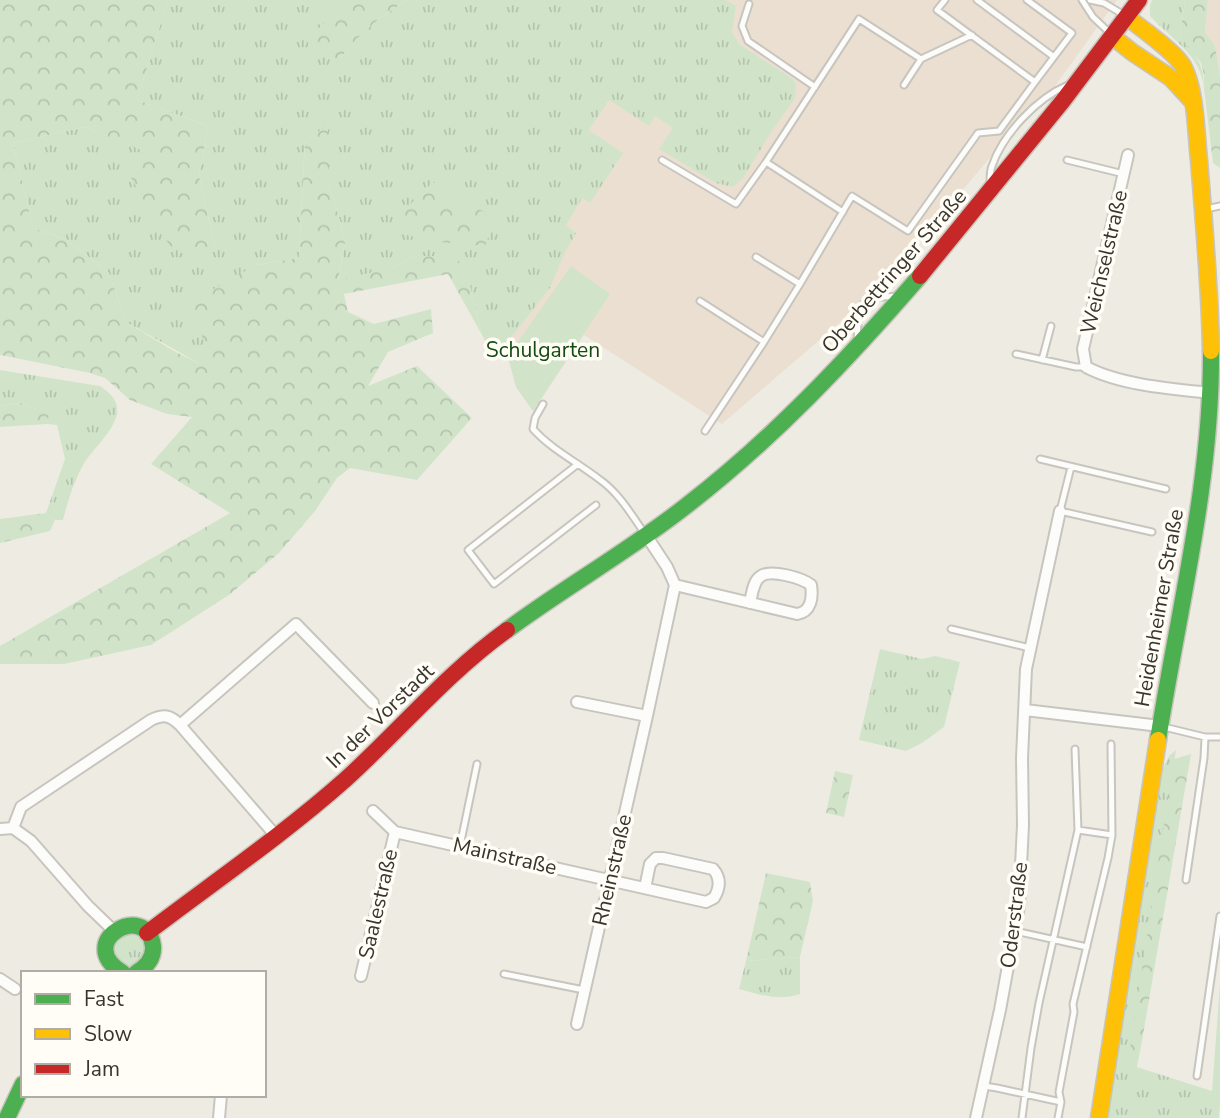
<svg xmlns="http://www.w3.org/2000/svg" width="1220" height="1118" viewBox="0 0 1220 1118" font-family="'Nunito Sans',sans-serif">
<style>
.education{fill:#ebdfd2}
.grass{fill:url(#grass-tufts)}
.forest{fill:url(#forest-crowns)}
.garden{fill:#d1e4ca}
.lines{fill:none;stroke-linecap:round;stroke-linejoin:round}
.lane-casing{stroke:#c7c5bd;stroke-width:9}
.street-casing{stroke:#c7c5bd;stroke-width:14}
.fast-casing{stroke:#c7c5bd;stroke-width:19}
.slow-casing{stroke:#c7c5bd;stroke-width:19}
.jam-casing{stroke:#c7c5bd;stroke-width:19}
.lane{stroke:#fcfcfb;stroke-width:5}
.street{stroke:#fcfcfb;stroke-width:10}
.fast{stroke:#4caf50;stroke-width:16}
.slow{stroke:#ffc107;stroke-width:16}
.jam{stroke:#c62828;stroke-width:16}
.labels{text-anchor:middle;dominant-baseline:central;stroke-width:7;stroke-linejoin:round;paint-order:stroke}
.street-label{font-size:21px;fill:#37362e;stroke:#fffdf5}
.park-label{font-size:21px;fill:#144b10;stroke:#fffdf5}
</style>
<defs>
<pattern id="grass-tufts" width="24" height="20" patternUnits="userSpaceOnUse" patternTransform="scale(1.75)"><rect width="24" height="20" fill="#d1e4ca"/><path d="M3 7l-1-3M5 7V3M7 7l1-3M15 17l-1-3M17 17v-4M19 17l1-3" fill="none" stroke="#b4c4ae"/></pattern>
<pattern id="forest-crowns" width="20" height="18" patternUnits="userSpaceOnUse" patternTransform="scale(1.75)"><rect width="20" height="18" fill="#d1e4ca"/><path d="M2 6a3 3 0 1 1 6 0M12 15a3 3 0 1 1 6 0" fill="none" stroke="#b4c4ae"/></pattern>
</defs>
<rect width="100%" height="100%" fill="#eeece2"/>
<path class="education" d="M434 0H1117L1040 107 994 153 880 288 722 424 584 335 533 411 516 387 492 300Z
M1208 0H1220V76L1215 45 1205 34Z"/>
<path class="grass" d="M168 0H345L343 4 339 60C360 33 379 17 408 0H725L736 6 732 32 739 44 793 79 796 86 795 98 772 131 743 178 733 187 716 183 659 149 673 128 655 116 649 126 609 100 589 130 623 153 590 203 582 198 566 225 576 233 565 252 550 288 494 359 482 335 468 278 414 256 396 267 338 281 345 243 341 224 328 182V126L305 141 299 258 256 265 214 372 126 322 109 273 67 240 33 228 13 143 84 127 147 152 215 247 199 176 208 126 137 100Z
M1152 0H1185L1180 36C1195 55 1204 62 1204 88 1201 55 1171 39 1150 16V5Z
M0 370 100 386C142 412 96 441 82 467 73 484 68 501 63 520H55L46 513 65 459 57 425 47 424 48 414 21 403 0 406Z
M880 649 922 659 935 656 960 662 944 727 922 743 906 751 859 740Z
M1176 750 1128 1067H1137L1212 1091 1220 984V1104L1219 1118H1102L1115 1065 1161 772 1169 756Z
M129 933 134 934 143 940 147 955 132 969 126 968 117 963 112 947 119 937Z
M800 957V994C778 1001 760 995 739 989L746 961Z"/>
<path class="forest" d="M0 0H168L137 100 208 126 199 176 215 247 201 265 169 245 129 174 146 152 84 127 13 143 33 228 67 240 109 273 126 322 174 351 214 371 190 302 256 265 299 258 305 141 328 125V182L341 224 345 243 338 280 396 267 414 256H449L462 263 468 278 482 335 448 274 344 294 348 312 374 324 431 309 433 333 388 352 368 386 417 366 472 418 417 480 350 468 337 478 315 511 279 553 229 595 151 645 64 664H0V646L230 513 151 464 192 417 167 414 130 400 105 378 90 373 0 355Z
M345 0H408C379 17 360 33 339 60L308 48V40Z
M1185 0H1208L1205 33 1215 45 1220 76V168L1213 163 1204 88V75L1201 63 1180 36Z
M433 182 459 200 483 211 493 225 485 246 440 242 406 235 400 214Z
M21 403 49 414 47 424 0 427V406Z
M46 513 55 520 50 531 0 543V519Z
M1191 754 1142 1041 1137 1067 1127 1068 1174 759Z
M835 771 853 775 844 817 826 813Z
M766 873 810 882 813 901 800 957 746 961Z"/>
<path class="garden" d="M571 266 610 294 533 411 516 387 508 356Z"/>
<g class="lines">
<defs>
<path id="lane" d="M945 0 937 10 1035 82 1072 33 1027 0
M977 0 1054 57
M1082 0 1093 17 1112 35
M1090 0 1104 3 1124 15
M749 4 742 26 748 41 815 87
M904 85 921 59
M662 160 736 204 766 162 843 212
M1067 160 1124 174
M766 162 859 19 921 59 972 35
M990 182C990 177 990 171 992 166 1003 134 1037 98 1068 85
M1206 209 1220 206
M800 284 852 196 908 231 978 133 999 131 1035 82
M700 301 764 342
M857 342C859 301 856 298 899 296
M1016 354 1076 367H1086
M1042 360 1051 326
M543 404 535 418 533 429C552 450 577 462 599 479 619 493 631 514 645 534
M705 431 764 342 800 284 756 257
M1040 459 1166 489
M578 464 468 550 494 584 596 505
M1071 467 1060 511 1152 532
M951 629 1030 648
M1164 727 1205 737H1220
M1078 830 1112 835
M460 846 477 764
M1186 880 1204 758 1205 737
M1015 931 1087 947
M504 974 584 990
M1197 1076 1220 916
M984 1086 997 1088 1061 1102
M1022 1118 1031 1048 1039 1003 1078 830 1075 749
M1058 1118 1061 1102 1059 1092 1074 1012 1073 1004 1108 858 1112 835 1111 744"/>
<path id="street" d="M1128 155 1083 349 1086 367C1120 385 1172 389 1211 393
M675 585 797 614C811 612 813 598 811 585 802 578 771 569 761 576 753 581 752 594 750 603
M577 702 647 716
M1025 710 1160 726
M373 811 395 832 706 902 714 898C720 888 721 878 713 869L663 858H656L650 864 645 888
M13 828 21 807 151 720C164 714 170 715 180 725
M0 829 13 828 31 841 88 906 114 931
M276 836 180 725 296 624 373 703
M361 976 395 832
M0 979 15 989
M577 1024 647 716 675 585 667 567 646 535
M219 1118 221 1095
M976 1118 1000 1010 1019 906 1023 825 1022 758 1026 669 1060 511"/>
<path id="fast" d="M507 630C565 587 629 551 686 506 773 439 848 359 920 276
M1158 740C1178 611 1212 483 1211 351
M123 973C72 942 147 900 153 946 154 959 146 967 136 973
M7 1118 23 1084"/>
<path id="slow" d="M1127 17C1141 28 1174 51 1183 66 1196 90 1196 133 1199 160 1204 224 1210 287 1211 351
M1112 36 1132 52 1171 78 1193 102
M1099 1118 1158 740"/>
<path id="jam" d="M920 276 1062 102 1139 0
M147 933C214 882 283 835 346 779 400 730 447 673 507 630"/>
</defs>
<use href="#lane" class="lane-casing"/>
<use href="#street" class="street-casing"/>
<use href="#fast" class="fast-casing"/>
<use href="#slow" class="slow-casing"/>
<use href="#jam" class="jam-casing"/>
<use href="#lane" class="lane"/>
<use href="#street" class="street"/>
<use href="#fast" class="fast"/>
<use href="#slow" class="slow"/>
<use href="#jam" class="jam"/>
</g>
<g class="labels">
<g class="street-label">
<text transform="translate(1104 262) rotate(-77)">Weichselstraße</text>
<text transform="translate(894 271) rotate(-49)">Oberbettringer Straße</text>
<text transform="translate(1159 608) rotate(-80)">Heidenheimer Straße</text>
<text transform="translate(380 716) rotate(-44)">In der Vorstadt</text>
<text transform="translate(505 856) rotate(13)">Mainstraße</text>
<text transform="translate(612 870) rotate(-77)">Rheinstraße</text>
<text transform="translate(378 904) rotate(-77)">Saalestraße</text>
<text transform="translate(1014 915) rotate(-83)">Oderstraße</text>
</g>
<g class="park-label">
<text x="543" y="350">Schulgarten</text>
</g>
</g>
<rect x="21" y="971" width="245" height="126" fill="#fffdf5" stroke="#afada5" stroke-width="2"/>
<rect x="35" y="994" width="35" height="10" fill="#4caf50" stroke="#afada5" stroke-width="2"/>
<text x="84" y="1006" font-size="21" fill="#37362e">Fast</text>
<rect x="35" y="1029" width="35" height="10" fill="#ffc107" stroke="#afada5" stroke-width="2"/>
<text x="84" y="1041" font-size="21" fill="#37362e">Slow</text>
<rect x="35" y="1064" width="35" height="10" fill="#c62828" stroke="#afada5" stroke-width="2"/>
<text x="84" y="1076" font-size="21" fill="#37362e">Jam</text>
</svg>
